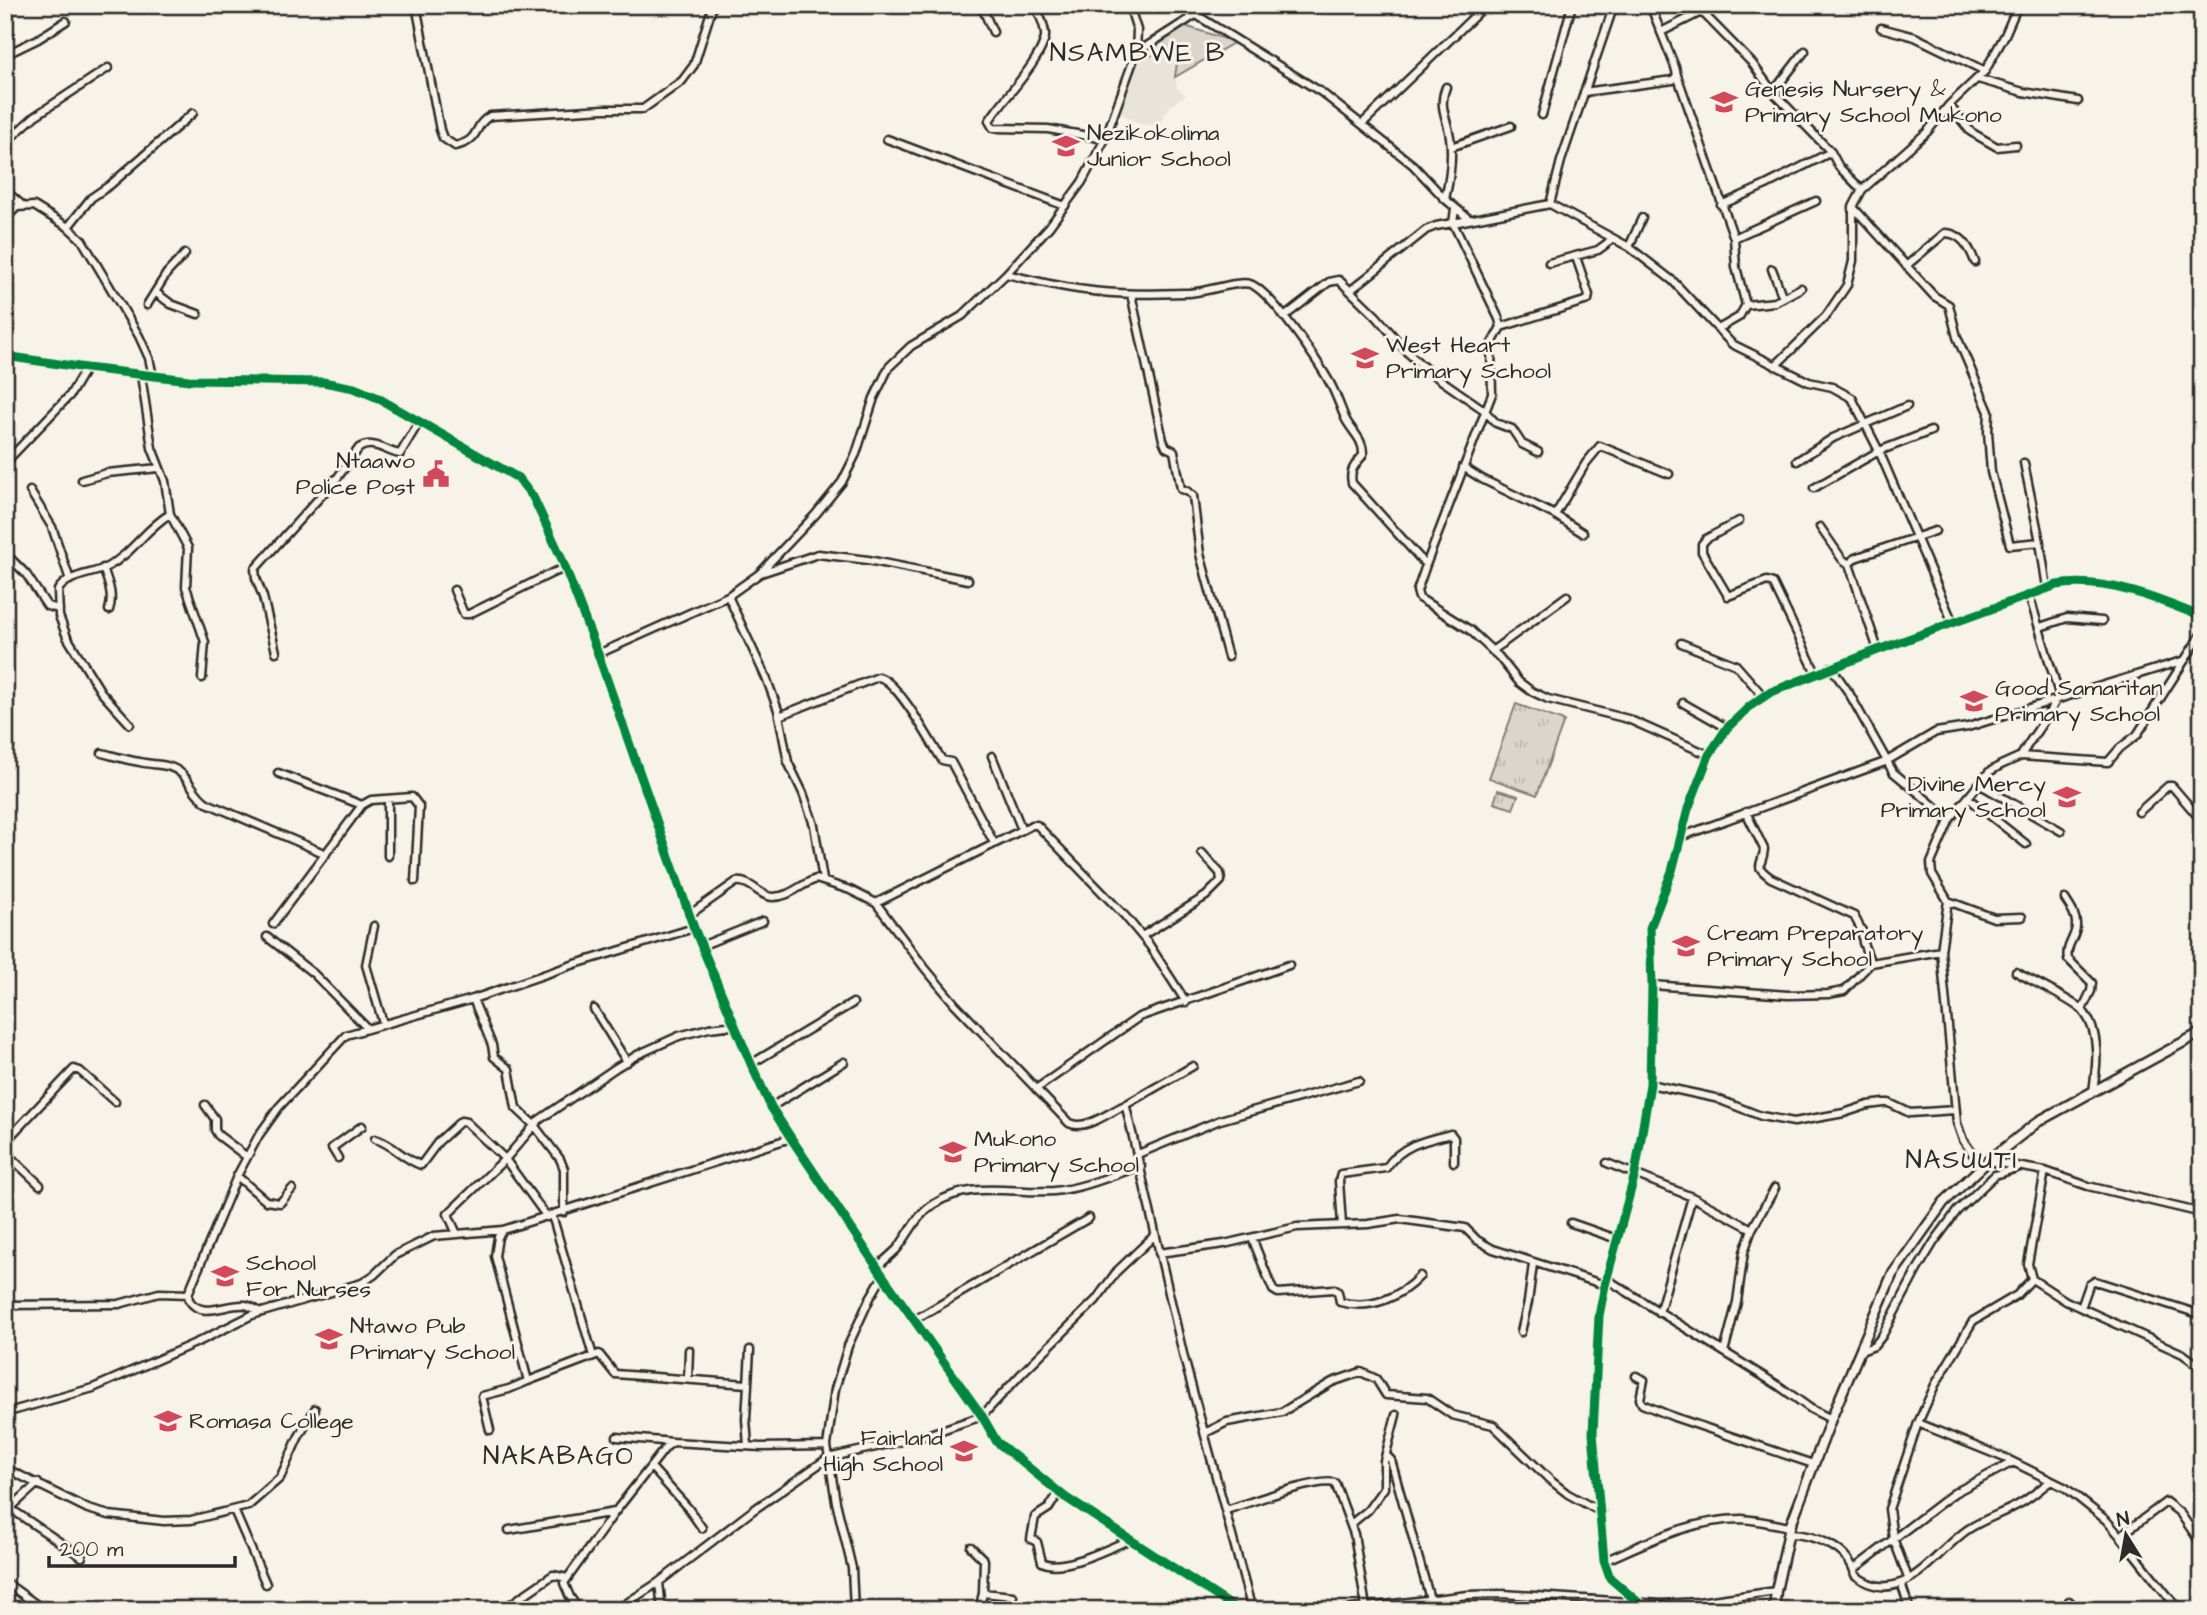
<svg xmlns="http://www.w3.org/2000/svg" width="2207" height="1615" viewBox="0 0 2207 1615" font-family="'Architects Daughter',sans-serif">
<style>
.built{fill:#e8e4da}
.green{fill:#dad6cc;stroke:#82807c;stroke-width:2}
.park{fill:url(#park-tufts);stroke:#82807c;stroke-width:2}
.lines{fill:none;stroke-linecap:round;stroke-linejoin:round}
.minor-casing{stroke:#2b2b2b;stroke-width:11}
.major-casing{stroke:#2b2b2b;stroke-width:13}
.minor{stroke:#f7f3e8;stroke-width:6}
.major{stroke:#f7f3e8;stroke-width:8}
.cycleway-casing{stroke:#f7f3e8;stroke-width:13}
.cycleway{stroke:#00873e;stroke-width:9}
.labels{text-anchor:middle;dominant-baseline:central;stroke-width:6;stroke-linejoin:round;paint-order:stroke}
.poi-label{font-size:23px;fill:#2b2b2b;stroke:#f7f3e8;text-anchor:start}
.quarter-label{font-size:26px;letter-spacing:2px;fill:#2b2b2b;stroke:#f7f3e8}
</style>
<defs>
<pattern id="park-tufts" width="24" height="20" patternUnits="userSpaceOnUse" patternTransform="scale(1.75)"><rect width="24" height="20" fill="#dad6cc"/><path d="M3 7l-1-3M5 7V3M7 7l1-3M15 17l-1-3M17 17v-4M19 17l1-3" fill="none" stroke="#bbb8af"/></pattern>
</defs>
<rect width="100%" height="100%" fill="#f7f3e8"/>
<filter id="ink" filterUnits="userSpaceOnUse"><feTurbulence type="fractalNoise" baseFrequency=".0143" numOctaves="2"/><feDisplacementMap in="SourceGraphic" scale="14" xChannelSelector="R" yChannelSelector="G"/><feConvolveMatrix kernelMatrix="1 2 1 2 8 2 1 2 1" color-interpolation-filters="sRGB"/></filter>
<g filter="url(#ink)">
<path class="built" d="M1179 48 1175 77 1177 88 1186 95 1171 105 1158 126 1140 124 1120 113 1138 59Z"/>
<path class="green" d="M1185 26 1235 42 1175 77 1179 48 1138 59 1141 52Z"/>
<path class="park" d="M1516 704 1564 721 1537 795 1489 778Z
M1498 790 1518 796 1513 809 1494 803Z"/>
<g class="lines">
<defs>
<path id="minor" d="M416 5 440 130 443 138 455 146C482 140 472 126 490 116L604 109H643L682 81 694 65 713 5
M981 5 993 32
M1035 5C1039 14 1046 27 1045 37 1041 61 1003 99 989 121L993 128 1048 129 1105 139
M1129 5 1137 30 1136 53
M1197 5 1198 16 1321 92 1413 165 1445 199 1469 219
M1614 5 1561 161 1550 204 1629 247 1673 281 1732 344 1809 382 1832 387 1852 398 1879 451 1953 623
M1704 14 1713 5
M1881 28 1915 37 1985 71
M1661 32 1699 13 1704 14 1752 63 1773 92 1831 152 1839 167 1862 190
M5 55 38 39 66 21
M1677 75 1734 238 1736 267 1746 305 1739 317 1718 329
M1978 79 2023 92 2078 101
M1584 92 1673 80 1677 75 1675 67 1650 5
M1773 92 1805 51
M1949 105 1971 132 1997 147 2016 145
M1542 115 1572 5
M1362 124 1486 5
M887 139 1065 206
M5 143 35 116 108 68
M1451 147 1511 126
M5 190 22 205
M1445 199C1450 178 1453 158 1450 137 1447 117 1438 107 1446 87
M1550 204 1453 223 1499 319 1501 327 1491 345 1492 394 1426 565 1417 591 1419 598 1470 630 1499 657 1519 682 1531 691 1548 699 1628 719 1709 755
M1721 205 1766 185 1831 152
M1853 207 1934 296 1949 305 1957 337 1989 412 1988 432 1991 472 2010 545 2040 542
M5 219 17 207 34 206 68 227 82 240 139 336 149 358 153 376
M68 227 91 198 110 185 193 113
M1734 238 1816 201
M1629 247 1642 218
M1549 263 1598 250 1613 239
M1906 266 1945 233C1961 233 1970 248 1975 262
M1772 269 1783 298
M1006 274C1032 280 1059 287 1085 290 1119 295 1153 294 1187 293 1204 293 1238 280 1250 284 1270 290 1319 363 1330 383 1336 394 1340 406 1345 418 1351 431 1364 439 1363 455 1355 465 1349 470 1352 483L1426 565
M1351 290 1426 230 1436 226 1453 223 1455 209
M155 292 171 304 198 314
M1131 294 1163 440 1166 447 1174 451 1181 489 1187 491 1193 496 1200 554 1228 657
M147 305 167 273 185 254
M1746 305 1775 302 1801 288
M1284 317 1329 282 1339 280 1377 317 1407 352 1428 371 1484 410 1496 423 1512 429 1522 444 1538 452
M1501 327 1588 300 1589 295 1576 257
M5 356 86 368 189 380 323 382 354 388 376 397 518 478 533 497 561 557 598 654 694 928 751 1064 771 1107 791 1138 883 1276 982 1416 997 1442 1065 1497 1238 1610
M1775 366 1826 316 1847 285 1853 261V207L1862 190 1927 132 1949 105 1985 71 2005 35 2018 5
M141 375 152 448 165 481 170 514 188 548 186 587 205 642 202 678
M1797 461 1833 438 1907 406
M5 463 70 395 86 368
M2024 463 2040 542 2047 588
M1463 467 1482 479 1555 515
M82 480 107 473 159 468
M1814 488 1879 451 1931 431
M30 491 52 527 70 580
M1739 521 1706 539 1702 544V552L1728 596 1767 581 1773 583 1816 673
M1820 527 1842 559 1849 564
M1583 533 1555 515 1586 463 1600 446 1669 474
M5 553 26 574 47 606 59 609
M103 568C108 582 114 595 109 610
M761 573 818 554 868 560 968 580
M454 590 464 614H469L552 573 566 568
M728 596 767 680 778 710 788 762 803 793 814 825 823 880
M2196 615 2202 604
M2040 627 2067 618 2102 621
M1681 643 1736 665 1764 697
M1878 650 1849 564 1855 558 1935 531
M1492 651 1567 596
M276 652 263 597 256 578 255 569 338 477 359 448C374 439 386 452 400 454L419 422
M598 654 728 596 759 574 816 514 842 482 856 454 874 398 889 367 911 346 962 316 1006 274 1049 227 1082 182 1105 139 1136 53 1211 5
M1831 667 1849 693 1893 772 1950 819
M1683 703 1727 728
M779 716 878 677C897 679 931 743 942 760L951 762 994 843
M130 724 101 692 67 637 59 616 58 590C68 574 92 575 107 567 132 554 146 528 170 514
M5 744 10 746
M102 753C114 756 127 760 140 762 155 766 169 762 182 774 191 783 196 796 207 803L326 854
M992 756 1022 830
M2021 756C2033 734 2049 718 2059 694L2029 595
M278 773 362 805
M1979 784 2061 831
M1968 798 2026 844
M388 799V856
M1746 812 1764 849C1763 867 1752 864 1771 878L1854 916 1862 931 1863 943 1871 963
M2139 812 2168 786H2172L2202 821
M1680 837 1885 762 1936 732 1968 727 2185 660
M2065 899C2070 907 2077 916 2076 926 2076 937 2065 946 2068 959L2092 983 2091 991 2082 1010
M1948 901 1994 918 2022 917
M876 903 1032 825H1037L1125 916 1150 946 1186 1002
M689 915 736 882C751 880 760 897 773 897 790 897 801 884 816 879L850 890 876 903 924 967 955 1004 1069 1123C1085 1131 1108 1113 1123 1106L1126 1107 1184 1358 1252 1610
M273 924 362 805 371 800 412 797 419 806 415 881
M374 926 366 965 383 1023
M1142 936 1206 896 1221 881 1220 873 1202 853
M267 937 314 974 367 1028
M701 946 763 921
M2016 972C2030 980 2074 1001 2083 1011 2101 1033 2097 1066 2093 1091
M1652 985 1788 995 1828 994 1844 991 1871 963 1941 951
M473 999 492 1045 494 1057 509 1069 516 1108 534 1125 560 1159 564 1169V1212
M594 1009 627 1062
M751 1064 853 1003
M1650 1084 1715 1098 1761 1116 1794 1122 1844 1113 1868 1105 1884 1103H1889L1910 1113 1955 1110
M1036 1089 1139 1017 1289 965
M205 1105 215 1119V1130L218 1135 247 1157
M1125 1105 1193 1066
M771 1107 844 1062
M375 1139C392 1143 404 1160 421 1165L438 1142 461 1121 466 1122 505 1159 547 1217
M5 1142 74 1069 80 1071 115 1102
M5 1152 40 1185
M1138 1154 1220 1120 1359 1081
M338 1158 332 1148 362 1126
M1988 1161 2045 1171 2088 1186 2202 1213
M1607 1163 1692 1197 1752 1229 1744 1252 1737 1302 1724 1352
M1982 1167 1963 1140 1957 1123 1941 951 1948 901 1932 874 1931 863 1950 819 1989 772 2001 765 2021 756 2108 762 2120 748 2137 735 2202 633
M2045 1171 2028 1264 2032 1279 2066 1301 2183 1354 2202 1368
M237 1176 266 1201 280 1203 292 1189
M552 1215 593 1356
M1571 1223 1617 1239
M1342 1225 1339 1181 1341 1174 1386 1168C1401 1145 1426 1140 1451 1134L1454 1138V1162
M1752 1229 1775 1188
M457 1234 448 1214 508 1156 539 1120 617 1067 639 1054 679 1036 709 1028 735 1025
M1252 1238 1273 1290 1278 1293 1334 1289 1338 1292 1340 1302C1371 1310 1399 1298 1420 1276
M1159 1253 1224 1244 1297 1227 1368 1224 1400 1219 1465 1228 1477 1240 1493 1249 1605 1285
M877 1267C884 1261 891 1255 897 1249 910 1233 916 1215 934 1204 971 1180 1013 1194 1054 1191 1085 1188 1112 1175 1141 1166
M1608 1280 1779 1386 1811 1409 1831 1419
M5 1305 119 1304 159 1293 188 1294
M2081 1308 2089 1285 2095 1281 2202 1315
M261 1312C256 1310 251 1306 245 1305 226 1303 202 1320 189 1300L188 1294 237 1176 259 1135 279 1107 346 1035 473 999 575 964 694 928
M1659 1313 1692 1197
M914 1320 1089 1218
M1521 1332 1528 1302 1533 1264
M1861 1351 1874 1346 1882 1336 1917 1270 1934 1242 1957 1211 1995 1175 2017 1168
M1636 1376 1644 1380 1640 1399 1642 1404 1674 1417 1813 1464
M688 1379 689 1350
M528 1381 599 1354 615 1374 747 1384
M5 1413 93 1388 200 1341 252 1315 362 1283 374 1275 395 1255 434 1236 503 1230 791 1138
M1918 1423 2007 1459 2066 1488 2106 1520 2120 1536 2179 1610
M490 1430 482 1396 509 1389 528 1381 495 1256 498 1237 503 1230
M1205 1433 1227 1422 1282 1412 1332 1382 1361 1372 1376 1379 1386 1395 1427 1398 1452 1415 1493 1425 1550 1480 1568 1494 1601 1512
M617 1437 673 1442
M748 1446 746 1419 750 1350
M1386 1455 1391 1460 1430 1599
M651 1467 688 1508 702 1528
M5 1468 88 1509 109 1515 164 1521 191 1520 248 1506 280 1478 298 1438 315 1409
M1059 1492 1049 1508 1035 1517 1031 1539 1037 1542 1042 1562C1061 1573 1109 1548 1129 1540
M11 1509 82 1557
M234 1510 266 1584
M1226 1510C1249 1503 1315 1478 1335 1483L1354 1534 1366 1607
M5 1513 38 1483
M1351 1524 1368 1510 1384 1488V1461L1396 1415
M509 1530 615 1512
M1789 1534C1813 1534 1850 1548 1855 1575 1901 1611 1934 1553 1967 1530 1983 1519 2004 1513 2021 1503 2031 1497 2041 1488 2051 1481
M2120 1536 2166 1502 2180 1513 2202 1545
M971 1547 984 1560 983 1593
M1604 1561C1648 1542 1692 1519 1742 1519 1758 1520 1774 1524 1790 1527
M1854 1569 1954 1493 2013 1462
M1908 1578 1893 1538 1889 1509 1918 1423 1935 1385 1973 1321 2017 1295 2032 1279
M5 1582 44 1610
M659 1582 662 1610
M1901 1583 1910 1610
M2069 1601 2078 1610
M502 1610 553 1575 567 1578
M579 1610 570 1597 564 1583 615 1512 666 1447 673 1442 761 1447 827 1446
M616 1610 659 1582 752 1511 828 1458 924 1436 982 1416 1024 1371 1096 1300 1117 1271 1155 1235
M854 1610 852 1568 836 1502 827 1446 835 1389 848 1346 870 1298 883 1276
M979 1610 983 1593 1013 1596
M1343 1610 1468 1595 1502 1594 1661 1604 1698 1602 1776 1591
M1586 1610 1587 1599
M1647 1610 1610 1578 1604 1561 1593 1433 1599 1316 1605 1285 1635 1174 1650 1084 1652 985 1650 928 1672 871 1688 809 1709 755 1727 728 1750 706 1771 692 1878 650 2057 585C2106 577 2158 599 2202 617"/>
<path id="major" d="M1774 1610 1776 1591 1790 1527 1831 1419 1892 1275 1944 1202 1988 1161 2039 1121 2202 1032"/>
</defs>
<use href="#minor" class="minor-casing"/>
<use href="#major" class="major-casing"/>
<use href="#minor" class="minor"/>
<use href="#major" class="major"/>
<defs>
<path id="cycleway" d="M5 356 86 368 189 380 323 382 354 388 376 397 518 478 533 497 561 557 598 654 694 928 751 1064 771 1107 791 1138 883 1276 982 1416 997 1442 1065 1497 1238 1610
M1647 1610 1610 1578 1604 1561 1593 1433 1599 1316 1605 1285 1635 1174 1650 1084 1652 985 1650 928 1672 871 1688 809 1709 755 1727 728 1750 706 1771 692 1878 650 2057 585C2106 577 2158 599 2202 617"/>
</defs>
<use href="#cycleway" class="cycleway-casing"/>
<use href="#cycleway" class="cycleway"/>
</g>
</g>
<defs>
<symbol id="school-bare" viewBox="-9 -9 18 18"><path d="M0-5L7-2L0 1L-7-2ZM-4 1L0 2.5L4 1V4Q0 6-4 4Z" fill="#d1495b" stroke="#f7f3e8" stroke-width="2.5" paint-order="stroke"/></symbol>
<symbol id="civic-bare" viewBox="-9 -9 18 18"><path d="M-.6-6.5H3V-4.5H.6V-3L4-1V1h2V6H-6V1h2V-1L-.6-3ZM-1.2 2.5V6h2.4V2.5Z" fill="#d1495b" stroke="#f7f3e8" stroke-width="2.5" paint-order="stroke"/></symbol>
</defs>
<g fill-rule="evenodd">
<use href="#school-bare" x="1705" y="83" width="38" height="38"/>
<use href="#school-bare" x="1047" y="127" width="38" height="38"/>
<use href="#school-bare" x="1346" y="339" width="38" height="38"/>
<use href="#civic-bare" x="417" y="455" width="38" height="38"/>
<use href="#school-bare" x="1955" y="682" width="38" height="38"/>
<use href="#school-bare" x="2048" y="778" width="38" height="38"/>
<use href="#school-bare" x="1667" y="927" width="38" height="38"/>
<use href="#school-bare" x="934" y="1133" width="38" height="38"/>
<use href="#school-bare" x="206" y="1257" width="38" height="38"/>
<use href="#school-bare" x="310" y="1320" width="38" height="38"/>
<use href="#school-bare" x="149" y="1402" width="38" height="38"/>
<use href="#school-bare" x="945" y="1432" width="38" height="38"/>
</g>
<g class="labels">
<g class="poi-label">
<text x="1745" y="89">Genesis Nursery &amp;<tspan x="1745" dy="26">Primary School Mukono</tspan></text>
<text x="1087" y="133">Nezikokolima<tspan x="1087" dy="26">Junior School</tspan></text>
<text x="1386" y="345">West Heart<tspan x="1386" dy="26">Primary School</tspan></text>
<text x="415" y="461" text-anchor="end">Ntaawo<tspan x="415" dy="26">Police Post</tspan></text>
<text x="1995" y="688">Good Samaritan<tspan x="1995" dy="26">Primary School</tspan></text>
<text x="2046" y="784" text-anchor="end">Divine Mercy<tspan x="2046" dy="26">Primary School</tspan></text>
<text x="1707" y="933">Cream Preparatory<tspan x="1707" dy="26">Primary School</tspan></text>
<text x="974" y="1139">Mukono<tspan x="974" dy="26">Primary School</tspan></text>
<text x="246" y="1263">School<tspan x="246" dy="26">For Nurses</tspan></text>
<text x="350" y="1326">Ntawo Pub<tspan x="350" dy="26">Primary School</tspan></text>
<text x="189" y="1421">Romasa College</text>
<text x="943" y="1438" text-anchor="end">Fairland<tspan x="943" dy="26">High School</tspan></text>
</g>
<g class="quarter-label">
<text x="1138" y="53">NSAMBWE B</text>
<text x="1962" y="1160">NASUUTI</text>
<text x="559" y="1456">NAKABAGO</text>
</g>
</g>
<rect width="2207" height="1615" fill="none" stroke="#f7f3e8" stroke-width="28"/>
<rect x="14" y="14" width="2179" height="1587" fill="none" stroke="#2b2b2b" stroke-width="2.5" filter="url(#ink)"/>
<g transform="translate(2126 1535) rotate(349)" stroke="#f7f3e8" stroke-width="5" paint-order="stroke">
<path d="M0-5L12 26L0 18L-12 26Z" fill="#2b2b2b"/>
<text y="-10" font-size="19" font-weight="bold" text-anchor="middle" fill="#2b2b2b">N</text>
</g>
<path d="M49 1556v10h186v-10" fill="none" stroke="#2b2b2b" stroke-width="3.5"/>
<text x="60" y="1556" font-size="21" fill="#2b2b2b" stroke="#f7f3e8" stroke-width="5" paint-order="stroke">200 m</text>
</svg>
